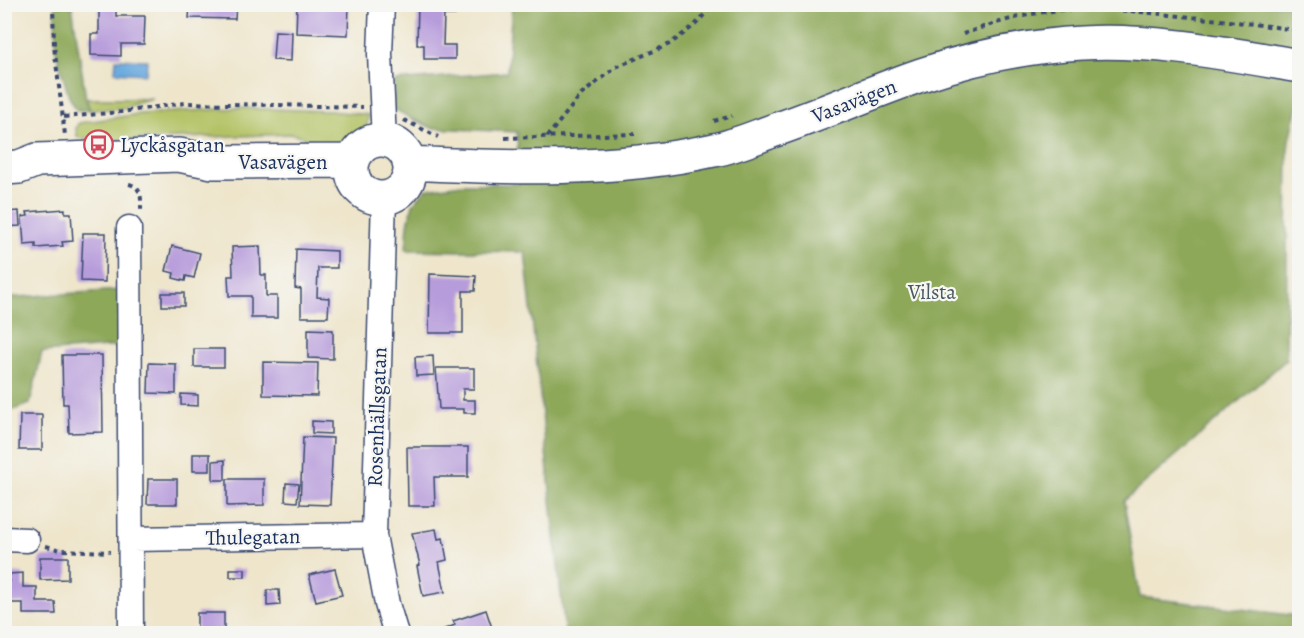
<svg xmlns="http://www.w3.org/2000/svg" width="1304" height="638" viewBox="0 0 1304 638" font-family="Alegreya,serif">
<style>
.green{fill:#b3c265;stroke:#677862;stroke-width:1.5}
.forest{fill:#8ea85a;stroke:#546c5c;stroke-width:1.5}
.water{fill:#6cabdf;stroke:#446d9e;stroke-width:1.5}
.building{fill:#b79cdb}
.lines{fill:none;stroke-linecap:round;stroke-linejoin:round}
.street-casing{stroke:#3b4a6e;stroke-width:27}
.secondary-casing{stroke:#3b4a6e;stroke-width:36}
.path{stroke:#3b4a6e;stroke-width:4;stroke-dasharray:4.5 4.5;stroke-linecap:butt}
.street{stroke:#fff;stroke-width:24}
.secondary{stroke:#fff;stroke-width:33}
.labels{text-anchor:middle;dominant-baseline:central;stroke-width:4.5;stroke-linejoin:round;paint-order:stroke}
.street-label{font-size:21px;fill:#1b2f5e;stroke:#f6f6f2}
.poi-label{font-size:21px;fill:#1b2f5e;stroke:#f6f6f2;text-anchor:start}
.park-label{font-size:21px;fill:#495b60;stroke:#f6f6f2}
</style>
<rect width="100%" height="100%" fill="#f6f6f2"/>
<filter id="ink" filterUnits="userSpaceOnUse"><feTurbulence type="fractalNoise" baseFrequency=".0167" numOctaves="2"/><feDisplacementMap in="SourceGraphic" scale="12" xChannelSelector="R" yChannelSelector="G"/><feConvolveMatrix kernelMatrix="1 2 1 2 8 2 1 2 1" color-interpolation-filters="sRGB"/></filter>
<filter id="wash" filterUnits="userSpaceOnUse"><feTurbulence type="fractalNoise" baseFrequency=".008" numOctaves="4" result="noise"/><feDisplacementMap in="SourceGraphic" scale="24" xChannelSelector="R" yChannelSelector="G"/><feGaussianBlur stdDeviation="1.35" result="paint"/><feColorMatrix in="noise" values="0 0 0 0 0 0 0 0 0 0 0 0 0 0 0 0 0 1.4 0 .05"/><feComposite in="paint" operator="in"/></filter>
<g filter="url(#wash)">
<rect width="100%" height="100%" fill="#eee5cb"/>
<path class="green" d="M86 99H152L123 108 90 110Z
M238 108 330 111 369 115C366 137 355 145 333 146 328 146 323 147 319 145 308 140 303 135 292 134L97 141 77 137 76 127 79 123 140 114Z"/>
<path class="forest" d="M55 5H72L86 99 90 110H77L69 97 56 52Z
M512 5H1299V102L1288 148 1286 360 1124 501 1140 597 1299 616V633H565L525 252 406 250 408 224 413 204 426 189 462 184H519L517 132 432 128 410 118 393 108 395 81 507 72Z
M120 290V346L42 352 30 404 5 413V298Z"/>
<path class="water" d="M116 59 147 60 146 74 115 72Z"/>
<g id="blocks">
<path class="building" d="M190 4H236L235 19 189 18Z
M297 4H349L348 35 296 33Z
M418 4H455V15H444L443 45H455V59H424V45H417Z
M99 6H116V16H145L144 44H121V56L91 55V34H99Z
M275 31 292 32 291 61 273 60Z
M65 209V213H71L73 241 62 242 63 246 49 247 36 248V244L24 245 22 217 28 216 27 212Z
M19 211 20 226 4 227V212Z
M83 233H106L105 282 81 281Z
M172 246 200 253 194 278 186 276 185 281 173 278 174 273 166 271Z
M260 246 261 275H266V296H277V318H251V296H229L228 276H233L232 247Z
M296 249 337 251V268H318L317 297 329 298 328 317H301V289L295 288Z
M430 274 476 276 475 291H463V333H429Z
M162 293H184V306H162Z
M308 329 333 330V359L308 358Z
M194 349H224V367H194Z
M62 355H102L103 432 69 433 68 404H63Z
M433 356 434 375 416 376 415 357Z
M263 362 318 363 317 396 263 395Z
M149 363 176 364V394L148 393Z
M436 368H474V389H463V400H475V413H464V409H439Z
M181 394 198 395V406L181 405Z
M20 415H42V450H19Z
M312 421 331 422V434L312 433Z
M303 437 333 438 330 505 300 504Z
M407 447H468V477H434L435 506H408Z
M193 454H210V471H193Z
M225 460V480H213V461Z
M148 479H177V504H147Z
M227 479H264V505L227 506Z
M286 483 299 484 297 502 285 501Z
M436 529 438 539 443 538 447 560 439 562 445 592 423 596 417 566 420 565 412 533Z
M40 557H68V579L40 580Z
M230 569H245V577H230Z
M335 569 342 595 316 601 309 575Z
M23 573V587H37V602H55L56 614H23V603H9V574Z
M267 590H279L280 605 267 606Z
M486 610 494 634H432L455 625 453 621Z
M197 613H224V634H197Z"/>
</g>
</g>
<g filter="url(#ink)">
<use href="#blocks" fill-opacity="0" stroke="#3b4a6e" stroke-width="1.5"/>
<g class="lines">
<defs>
<path id="street" d="M382 4 380 54 384 141
M384 198 374 535 387 604 396 634
M129 228 131 634
M4 539 27 540
M132 539 374 535"/>
<path id="secondary" d="M352 169a29 29 0 1 1 58 0a29 29 0 1 1-58 0Z
M409 163C511 168 614 172 714 150 735 146 755 137 775 130 824 113 872 92 921 75 971 58 1028 46 1082 43 1154 39 1229 54 1300 66
M4 168 19 167 37 160 179 155 213 162 353 161"/>
</defs>
<use href="#street" class="street-casing"/>
<use href="#secondary" class="secondary-casing"/>
<path class="path" d="M53 4 54 46 65 135
M963 34C994 23 1027 13 1061 10 1101 7 1141 12 1181 16 1220 20 1260 24 1300 31
M64 117 121 112 185 103 363 107
M404 120 438 137
M714 121 732 116
M547 137 581 95 616 67 670 44 696 24 709 9V4
M505 138 635 134
M129 184C143 187 141 200 141 212
M46 546 61 550 110 552"/>
<use href="#street" class="street"/>
<use href="#secondary" class="secondary"/>
</g>
</g>
<defs>
<symbol id="bus-ring" viewBox="-11 -11 22 22"><circle r="9.5" fill="#f6f6f2" stroke="#d1495b" stroke-width="1.5"/><path d="M-5-6H5V4H4V6H2V4H-2V6H-4V4H-5ZM-3.5-4V0h7V-4ZM-3.5 1.2v1.5H-2V1.2ZM2 1.2v1.5H3.5V1.2Z" fill="#d1495b"/></symbol>
</defs>
<g fill-rule="evenodd">
<use href="#bus-ring" x="82" y="128" width="33" height="33"/>
</g>
<g class="labels">
<g class="street-label">
<text transform="translate(854 101) rotate(-21)">Vasavägen</text>
<text x="283" y="162">Vasavägen</text>
<text transform="translate(377 417) rotate(-88)">Rosenhällsgatan</text>
<text transform="translate(253 537) rotate(-1)">Thulegatan</text>
</g>
<g class="poi-label">
<text x="120" y="145">Lyckåsgatan</text>
</g>
<g class="park-label">
<text x="932" y="292">Vilsta</text>
</g>
</g>
<rect width="1304" height="638" fill="none" stroke="#f6f6f2" stroke-width="24"/>
</svg>
